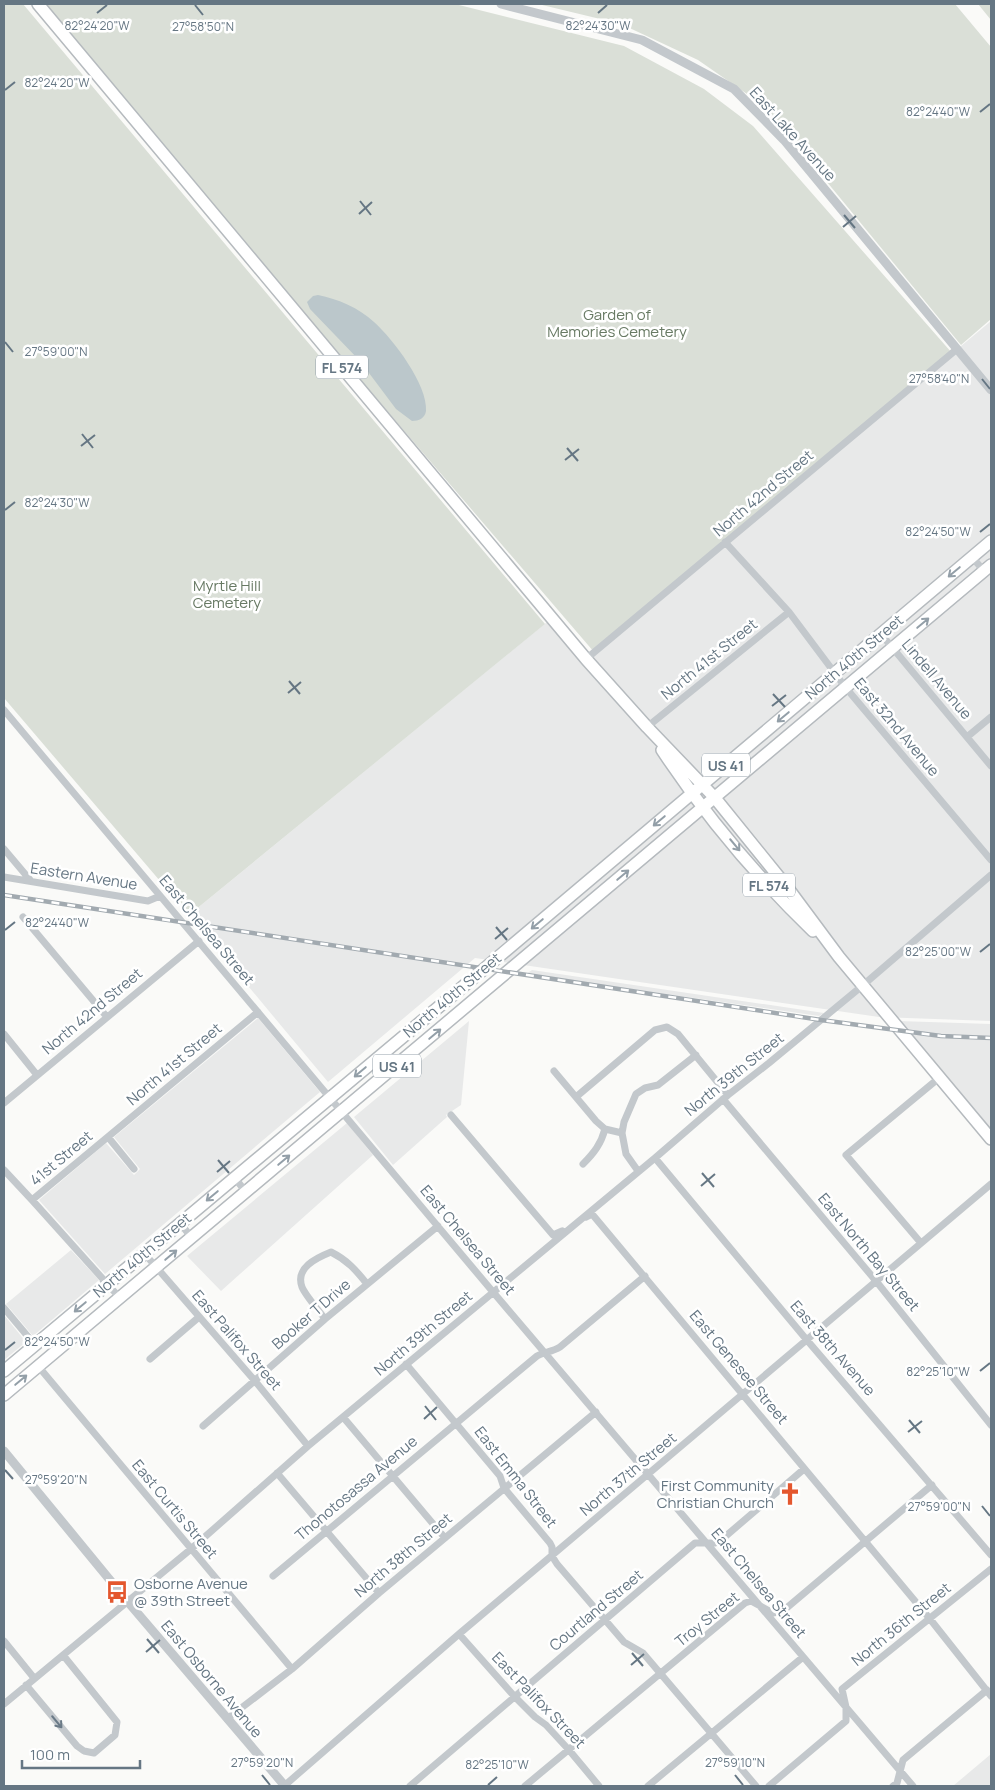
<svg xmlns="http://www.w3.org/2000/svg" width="995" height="1790" viewBox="0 0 995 1790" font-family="Manrope,sans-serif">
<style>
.built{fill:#e8e9e9}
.green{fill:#dadfd7}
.water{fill:#bbc7cb}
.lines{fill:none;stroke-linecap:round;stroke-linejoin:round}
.primary-casing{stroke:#b5babe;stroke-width:14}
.minor{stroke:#c3c8cc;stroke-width:7}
.tertiary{stroke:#c3c8cc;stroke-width:9}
.primary{stroke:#fff;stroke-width:11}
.rail-casing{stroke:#a2aab0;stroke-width:4.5}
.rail{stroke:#fff;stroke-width:2.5;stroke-dasharray:8;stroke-linecap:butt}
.oneway{stroke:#939fa8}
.oneway2{stroke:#6a7a87}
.ticks{fill:none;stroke:#657683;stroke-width:2}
.labels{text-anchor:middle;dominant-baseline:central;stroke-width:5;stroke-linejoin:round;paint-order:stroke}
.shield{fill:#fff;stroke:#939fa8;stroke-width:1}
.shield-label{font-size:14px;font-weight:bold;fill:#657683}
.street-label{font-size:15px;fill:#657683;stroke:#fff}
.park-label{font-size:15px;fill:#687a64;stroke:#fff}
.poi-label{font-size:15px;fill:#657683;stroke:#fff;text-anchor:end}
.ticks-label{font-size:12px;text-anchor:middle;fill:#657683;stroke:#fff;stroke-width:5;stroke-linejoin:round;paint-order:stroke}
</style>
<rect width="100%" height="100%" fill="#fafaf8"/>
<path class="built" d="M991 321V1021L879 1017 475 958 328 1082 189 915 552 618 586 659Z
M532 970 824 1013 819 1016 526 974Z
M258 1018 320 1092 105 1274 39 1200 106 1143 134 1175 140 1169 114 1137Z
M469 1021 461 1105 446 1115 447 1117 393 1165 354 1117Z
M898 1021 991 1024V1132Z
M347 1123 373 1155 221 1291 187 1256Z
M71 1250 99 1280 33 1336 6 1304Z
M4 1315 26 1342 4 1360Z
M991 1754V1786H953Z"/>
<path class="green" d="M4 4H23L545 624 189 915 4 698Z
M45 4H455L624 46 704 89 753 126 952 353 594 652 357 376Z
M538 4H955L991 47V319L961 345 790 137 747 94 698 60 621 24Z
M978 4H991V20Z"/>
<path class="water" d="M318 295C338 299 359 308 374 322 393 339 428 385 426 411 425 418 419 421 412 421L396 409 360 361 310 309 307 302 313 296Z"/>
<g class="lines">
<defs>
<path id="primary" d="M38 4 586 659 647 727 715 798 787 887 839 957 991 1139
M662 750C705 815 757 877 813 931
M4 1371 484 969 991 541
M4 1395 991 565"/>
</defs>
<use href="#primary" class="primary-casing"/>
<path class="minor" d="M725 542 789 612 846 688 991 860
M972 557 984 571
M881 634 991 766
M586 659 957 349
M4 710 493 1292 913 1786
M647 727 789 612
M967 737 991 717
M4 849 31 881
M4 877 148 901 160 896
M23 917 107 1017
M4 1034 37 1075
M554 1071 596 1121 605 1129 622 1133
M576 1097 655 1030 667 1027 678 1034 728 1095
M723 1099 876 1281 991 1425
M4 1103 199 941
M451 1115 553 1235 562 1231
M108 1137 134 1169
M655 1158 806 1339 991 1555
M583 1164C594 1153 601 1144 605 1129
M4 1170 32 1200 120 1298
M638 1171 626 1154 622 1133 624 1122 636 1094 645 1088 658 1085 696 1055
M234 1177 246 1192
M32 1200 258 1012
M586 1217 592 1214 930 1619 991 1696
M180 1223 192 1238
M921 1243 846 1155 939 1078
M144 1253 255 1381 308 1446
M4 1308 35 1345
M325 1319C320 1312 305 1295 302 1287 295 1268 316 1258 331 1252 347 1260 356 1270 367 1284
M150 1359 199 1317
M406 1364 500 1476 504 1488 550 1543 552 1547V1556L557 1564 624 1642 643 1653 756 1786
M38 1366 292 1669
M343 1417 445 1538
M203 1426 325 1319 438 1226
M277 1473 379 1593
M273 1576 537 1356C544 1352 552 1352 560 1347L645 1276
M459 1634 515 1697 535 1717 546 1725 569 1750 599 1786
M4 1641 34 1678
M26 1685 77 1746 84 1751 94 1753 115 1735 117 1722 63 1655
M4 1704 191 1549 308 1446 655 1158 728 1095 769 1063 862 986 991 875
M227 1719 292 1669 379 1593 596 1412
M284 1786 459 1634 991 1184
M410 1786 695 1543H715L720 1541 804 1469
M525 1786 745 1603 751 1601 773 1613 783 1611 932 1485
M648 1786 803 1657
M769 1786 846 1721V1707L842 1689 991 1569
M893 1786 897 1783 903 1760 987 1690"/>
<path class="tertiary" d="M501 4 642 40 734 89 784 140 991 390
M4 1451 128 1602 285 1786"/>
<use href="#primary" class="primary"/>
<defs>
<path id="rail" d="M4 895 821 1020 941 1036 991 1038"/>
</defs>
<use href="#rail" class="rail-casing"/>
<use href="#rail" class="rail"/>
</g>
<defs><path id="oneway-shaft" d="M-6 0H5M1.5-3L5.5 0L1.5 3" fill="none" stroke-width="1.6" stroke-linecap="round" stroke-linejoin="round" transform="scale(1.25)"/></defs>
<g class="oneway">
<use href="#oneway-shaft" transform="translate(954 572) rotate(140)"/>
<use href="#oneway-shaft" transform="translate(923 623) rotate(-40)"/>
<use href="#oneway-shaft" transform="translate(783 717) rotate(140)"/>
<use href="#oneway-shaft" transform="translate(659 821) rotate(140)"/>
<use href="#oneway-shaft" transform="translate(735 845) rotate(50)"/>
<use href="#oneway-shaft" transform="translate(623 875) rotate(-40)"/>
<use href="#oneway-shaft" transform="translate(537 924) rotate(140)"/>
<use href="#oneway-shaft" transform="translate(435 1034) rotate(-40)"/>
<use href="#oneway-shaft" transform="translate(360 1072) rotate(140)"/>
<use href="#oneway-shaft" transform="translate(284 1160) rotate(-40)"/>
<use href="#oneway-shaft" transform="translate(212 1196) rotate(140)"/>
<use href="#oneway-shaft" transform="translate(171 1255) rotate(-40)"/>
<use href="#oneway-shaft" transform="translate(80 1307) rotate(140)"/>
<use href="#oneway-shaft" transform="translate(21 1380) rotate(-40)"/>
</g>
<use class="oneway2" href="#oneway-shaft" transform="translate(57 1722) rotate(50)"/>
<path class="ticks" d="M195 5 203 15M97 13 107 5M598 13 607 5M5 90 15 82M980 112 990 104M360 201 371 215M359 214 372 202M844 215 855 228M843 227 856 216M5 342 13 352M982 379 990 389M82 434 93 448M81 446 95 435M567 448 578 461M565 460 579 449M5 510 15 502M980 532 990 524M289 681 300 694M288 693 301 682M773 694 785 707M772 706 786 695M496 927 507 940M5 930 15 922M495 939 508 928M980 952 990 944M218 1160 229 1173M217 1172 230 1161M702 1173 714 1187M701 1186 715 1174M5 1350 15 1342M980 1371 990 1363M425 1406 436 1420M424 1419 437 1407M909 1420 920 1433M908 1432 922 1421M5 1470 13 1479M982 1506 990 1516M147 1639 159 1653M146 1652 160 1640M632 1653 643 1666M631 1665 644 1654M262 1775 270 1785M735 1775 743 1785M488 1785 497 1777"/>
<defs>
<symbol id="church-bare" viewBox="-9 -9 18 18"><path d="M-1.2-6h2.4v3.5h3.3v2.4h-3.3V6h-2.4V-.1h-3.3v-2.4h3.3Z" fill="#e4572e" stroke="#fff" stroke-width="2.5" paint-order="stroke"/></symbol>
<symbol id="bus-bare" viewBox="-9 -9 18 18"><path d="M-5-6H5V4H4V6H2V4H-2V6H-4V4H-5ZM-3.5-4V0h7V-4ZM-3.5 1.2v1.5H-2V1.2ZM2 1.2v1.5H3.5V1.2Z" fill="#e4572e" stroke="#fff" stroke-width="2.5" paint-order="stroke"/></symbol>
</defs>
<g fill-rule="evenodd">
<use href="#church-bare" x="774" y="1478" width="32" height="32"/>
<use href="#bus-bare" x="101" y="1576" width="32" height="32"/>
</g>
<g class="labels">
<g class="shield">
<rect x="316" y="355.5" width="52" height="23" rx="4"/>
<rect x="702" y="753.5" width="48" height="23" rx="4"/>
<rect x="743" y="873.5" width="52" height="23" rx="4"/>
<rect x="373" y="1054.5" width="48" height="23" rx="4"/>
</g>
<g class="shield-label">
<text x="342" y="367">FL 574</text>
<text x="726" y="765">US 41</text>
<text x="769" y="885">FL 574</text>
<text x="397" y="1066">US 41</text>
</g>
<g class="street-label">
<text transform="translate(793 134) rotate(48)">East Lake Avenue</text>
<text transform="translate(763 493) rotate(-40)">North 42nd Street</text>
<text transform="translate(854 657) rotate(-40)">North 40th Street</text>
<text transform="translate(709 659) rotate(-39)">North 41st Street</text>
<text transform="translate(937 679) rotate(50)">Lindell Avenue</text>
<text transform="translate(897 727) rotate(50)">East 32nd Avenue</text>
<text transform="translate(84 876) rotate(9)">Eastern Avenue</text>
<text transform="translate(207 930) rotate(50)">East Chelsea Street</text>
<text transform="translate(452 995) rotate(-40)">North 40th Street</text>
<text transform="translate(92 1011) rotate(-40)">North 42nd Street</text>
<text transform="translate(174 1064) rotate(-40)">North 41st Street</text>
<text transform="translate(734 1074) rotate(-39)">North 39th Street</text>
<text transform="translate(61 1158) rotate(-40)">41st Street</text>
<text transform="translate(468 1240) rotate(50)">East Chelsea Street</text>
<text transform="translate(869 1252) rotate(50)">East North Bay Street</text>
<text transform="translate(142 1255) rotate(-40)">North 40th Street</text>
<text transform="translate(311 1314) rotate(-41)">Booker T Drive</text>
<text transform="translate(423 1333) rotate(-40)">North 39th Street</text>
<text transform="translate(237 1340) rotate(49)">East Palifox Street</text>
<text transform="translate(833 1348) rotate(49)">East 38th Avenue</text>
<text transform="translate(739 1367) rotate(50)">East Genesee Street</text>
<text transform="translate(628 1474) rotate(-40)">North 37th Street</text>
<text transform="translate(516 1477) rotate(52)">East Emma Street</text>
<text transform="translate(356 1488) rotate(-40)">Thonotosassa Avenue</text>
<text transform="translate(175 1509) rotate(50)">East Curtis Street</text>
<text transform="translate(403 1555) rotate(-40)">North 38th Street</text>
<text transform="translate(759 1583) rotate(50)">East Chelsea Street</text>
<text transform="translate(596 1610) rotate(-40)">Courtland Street</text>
<text transform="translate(707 1619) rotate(-39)">Troy Street</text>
<text transform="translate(901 1624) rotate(-39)">North 36th Street</text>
<text transform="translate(212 1679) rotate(50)">East Osborne Avenue</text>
<text transform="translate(539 1700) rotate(46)">East Palifox Street</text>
</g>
<g class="park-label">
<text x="617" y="314">Garden of<tspan x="617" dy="17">Memories Cemetery</tspan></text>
<text x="227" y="585">Myrtle Hill<tspan x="227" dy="17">Cemetery</tspan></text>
</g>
<g class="poi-label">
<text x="774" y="1485">First Community<tspan x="774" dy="17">Christian Church</tspan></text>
<text x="134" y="1583" text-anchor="start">Osborne Avenue<tspan x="134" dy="17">@ 39th Street</tspan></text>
</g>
</g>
<g class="ticks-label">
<text x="97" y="30">82°24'20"W</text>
<text x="598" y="30">82°24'30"W</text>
<text x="203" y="31">27°58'50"N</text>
<text x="57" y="87">82°24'20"W</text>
<text x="938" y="116">82°24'40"W</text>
<text x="56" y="356">27°59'00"N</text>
<text x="939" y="383">27°58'40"N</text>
<text x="57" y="507">82°24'30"W</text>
<text x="938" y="536">82°24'50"W</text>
<text x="57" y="927">82°24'40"W</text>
<text x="938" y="956">82°25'00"W</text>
<text x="57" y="1346">82°24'50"W</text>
<text x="938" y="1376">82°25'10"W</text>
<text x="56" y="1484">27°59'20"N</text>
<text x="939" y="1511">27°59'00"N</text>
<text x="262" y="1767">27°59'20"N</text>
<text x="735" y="1767">27°59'10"N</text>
<text x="497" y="1769">82°25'10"W</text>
</g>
<rect width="995" height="1790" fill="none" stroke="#657683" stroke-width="10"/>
<path d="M22 1760v8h118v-8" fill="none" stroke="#657683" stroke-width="2.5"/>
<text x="30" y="1760" font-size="15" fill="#657683" stroke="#ffffff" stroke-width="4" paint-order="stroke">100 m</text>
</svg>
